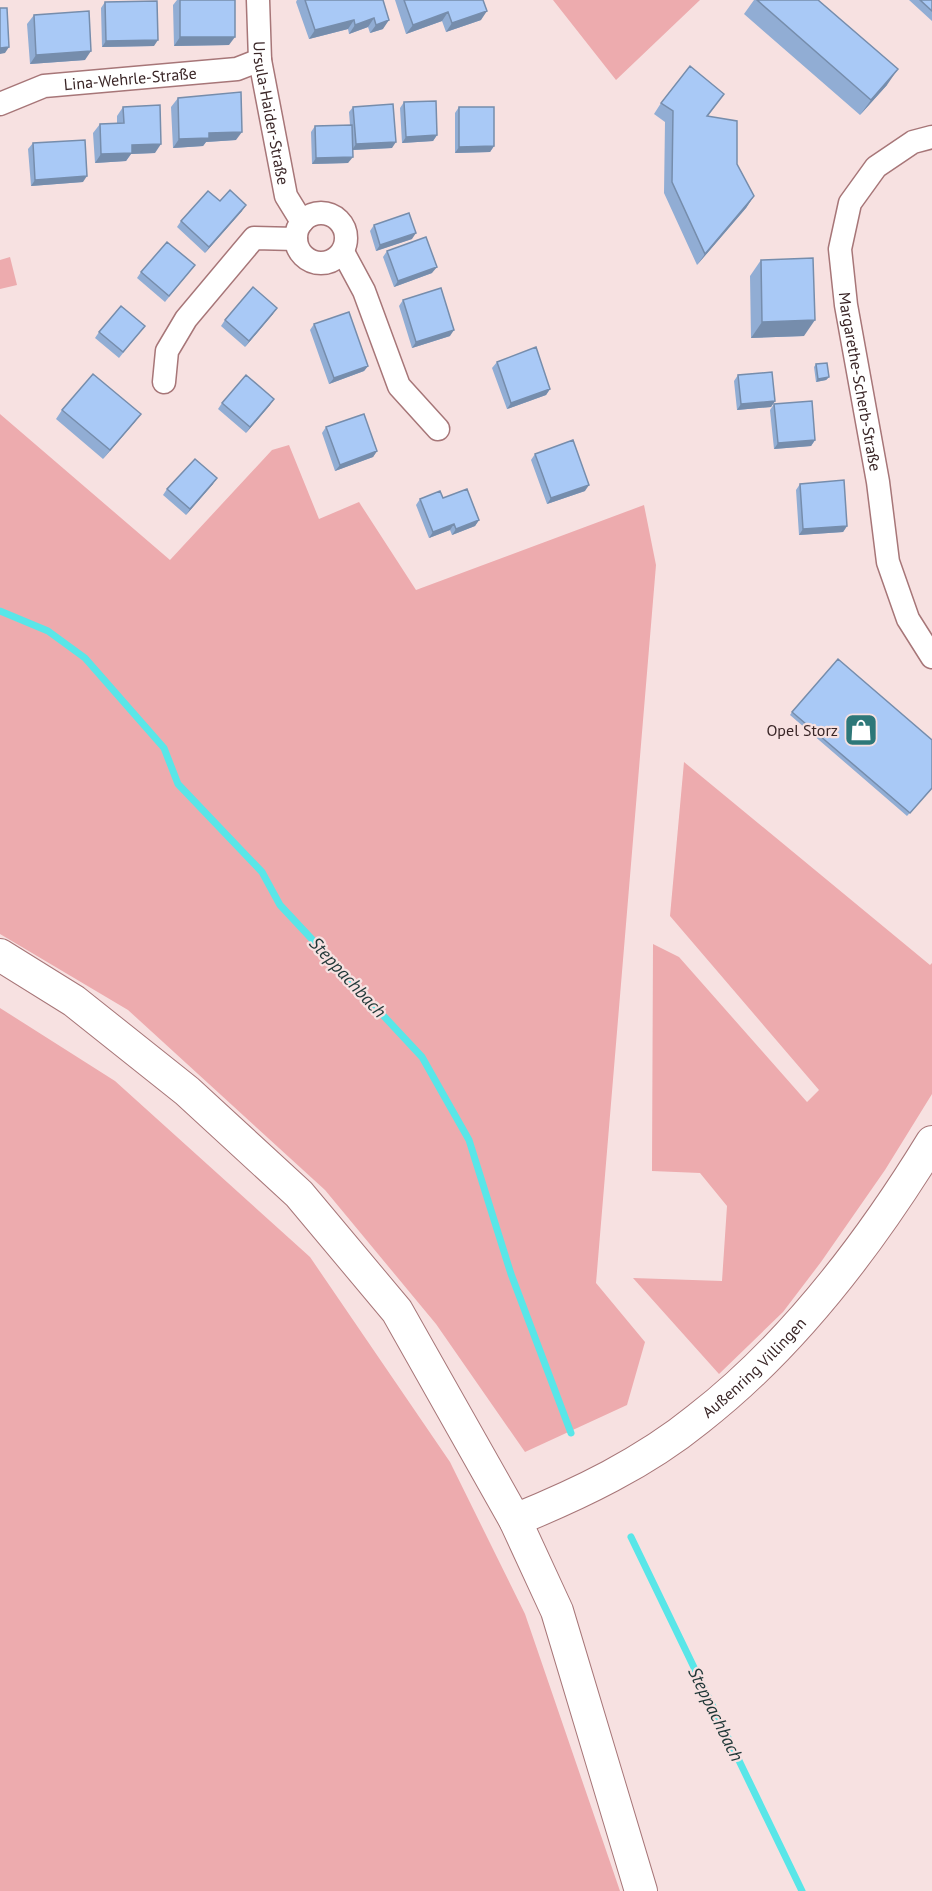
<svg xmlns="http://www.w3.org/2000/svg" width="932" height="1891" viewBox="0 0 932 1891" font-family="'PT Sans',sans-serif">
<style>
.green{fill:#edabae}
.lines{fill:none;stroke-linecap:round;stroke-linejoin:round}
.stream{stroke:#59e6e8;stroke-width:7}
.street-casing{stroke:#a77678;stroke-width:25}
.secondary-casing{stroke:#a77678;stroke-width:34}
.street{stroke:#fff;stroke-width:22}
.secondary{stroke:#fff;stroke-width:32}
.wall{fill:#91add4}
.shaded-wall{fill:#768dac}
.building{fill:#a9c9f6;stroke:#768dac;stroke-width:1.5}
.labels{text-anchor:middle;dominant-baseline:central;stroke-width:4.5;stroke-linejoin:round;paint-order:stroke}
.street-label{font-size:16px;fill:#3a2627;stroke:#f7e1e1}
.poi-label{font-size:16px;fill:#3a2627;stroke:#f7e1e1;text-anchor:end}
.water-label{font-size:18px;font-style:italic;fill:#1e3636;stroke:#f7e1e1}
</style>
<rect width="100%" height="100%" fill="#f7e1e1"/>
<path class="green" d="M553 0H700L616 80Z
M10 257 17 285 0 289V260Z
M0 414 170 560 272 450 289 445 319 519 359 502 416 590 644 505 656 565 596 1283 645 1342 627 1405 525 1452 436 1324 325 1190 128 1010 0 934Z
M684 762 930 965 932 963V1094L885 1170 821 1262 783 1312 719 1374 633 1278 722 1281 727 1206 700 1173 652 1171 653 944 679 957 807 1102 819 1090 670 916Z
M0 1008 115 1081 310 1257 450 1462 525 1614 620 1891H0Z"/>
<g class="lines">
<path class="stream" d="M0 611 48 631 85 658 164 748 178 784 262 872 280 905 422 1057 469 1140 511 1274 571 1433
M631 1537 802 1891"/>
<defs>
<g id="street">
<path id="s1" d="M258 0 260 60 286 196 302 222"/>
<path id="s2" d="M0 104 44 86 237 69 260 60"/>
<path id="s3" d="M932 137 913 142 876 167 850 203 840 249 846 305 878 482 888 562 908 619 932 657"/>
<circle cx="321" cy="238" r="25"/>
<path d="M343 252 364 291 399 386 438 429"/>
<path d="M164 382 167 351 186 319 254 238 296 239"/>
</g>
<g id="secondary">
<path d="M0 955 74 1001 187 1091 299 1194 397 1311 515 1520 557 1611 641 1891"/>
<path id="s4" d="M515 1520C579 1494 644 1463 698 1419 792 1346 870 1243 932 1142"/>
</g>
</defs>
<use href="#street" class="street-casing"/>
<use href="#secondary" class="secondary-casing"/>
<use href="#street" class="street"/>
<use href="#secondary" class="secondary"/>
</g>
<path class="wall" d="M177 0H235L229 45 174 46 173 5Z
M297 0H383V29L370 33 368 27 349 34 348 29 309 39 296 2Z
M395 0H483L481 20 446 32 442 21 406 34Z
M754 0H818L887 85 860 115 744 14Z
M909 0H932V21Z
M105 2 154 46 102 47 101 8Z
M34 15 85 60 30 64 27 24Z
M724 94 708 116 737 164 754 196 746 208 697 265 664 193 665 122 654 114 661 103Z
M178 98 236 140 206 142 203 146 173 148 171 107Z
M404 102 437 135 433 141 402 143 400 108Z
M123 107 155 153 131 154 126 161 95 163 93 133 100 124H117V116Z
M353 107 392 148 352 150 348 163 312 164 311 132 315 126 350 125 349 112Z
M459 107 494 146 490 152 455 153V113Z
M33 143 83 182 31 186 28 149Z
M220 201 242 211 205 253 177 227 181 221Z
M374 225 412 239 376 251 370 231Z
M387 251 432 273 394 287 383 257Z
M761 260 804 336 751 338 750 276Z
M195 265 165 302 137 278 141 272Z
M403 300 450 336 412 348 399 306Z
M273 314 245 347 221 326 225 320Z
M314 324 368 366 364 371 329 384 310 330Z
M145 326 119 358 95 338 99 332Z
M497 362 550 389 546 395 507 409 492 368Z
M816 364 829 377 826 380 816 382 814 367Z
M738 375 775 401 771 407 737 410 734 381Z
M222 403 270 405 246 433 218 409Z
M774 404 815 440 811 446 774 449 770 410Z
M62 410 141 414 134 423 103 459 56 419Z
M326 427 377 451 373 457 335 471 322 433Z
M535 454 585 491 547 504 531 460Z
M213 484 186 515 163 495 167 489Z
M800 484 847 526 843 532 799 535 796 490Z
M443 498 479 520 475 526 452 535 450 530 429 538 416 505 420 499Z
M792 712 932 788 907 816 790 715Z"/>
<path class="shaded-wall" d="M487 11 481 20 446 32 452 23Z
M448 12 442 21 406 34 413 25Z
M374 18 368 27 349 34 355 25Z
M354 20 348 29 309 39 315 30Z
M389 20 383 29 370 33 376 25Z
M180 37H235L229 45 174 46Z
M158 40 154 46 102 47 106 41Z
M9 47 5 53 0 54V48Z
M91 51 85 60 30 64 36 55Z
M898 69 887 85 860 115 871 100Z
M242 132 236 140 206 142 203 146 173 148 179 139 209 133Z
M437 135 433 141 402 143 406 137Z
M396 142 392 148 352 150 356 144Z
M161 144 155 153 131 154 126 161 95 163 101 154 132 145Z
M494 146 490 152 455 153 459 147Z
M353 157 348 163 312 164 316 158Z
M87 176 83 182 31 186 35 180Z
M754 196 746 208 697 265 705 254Z
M246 205 242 211 205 253 209 247Z
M416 233 412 239 376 251 380 245Z
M437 267 432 273 394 287 398 281Z
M277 308 273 314 245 347 249 341Z
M815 320 804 336 751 338 762 322Z
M454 330 450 336 412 348 416 342Z
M368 366 364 371 329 384 334 378Z
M829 377 826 380 816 382 818 379Z
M550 389 546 395 507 409 511 403Z
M274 399 270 405 246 433 250 427Z
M775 401 771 407 737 410 741 404Z
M141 414 134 423 103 459 110 450Z
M815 440 811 446 774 449 778 443Z
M377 451 373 457 335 471 340 465Z
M217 478 213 484 186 515 190 509Z
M589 485 585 491 547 504 551 498Z
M479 520 475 526 452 535 456 529Z
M454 524 450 530 429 538 433 532Z
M847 526 843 532 799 535 803 529Z"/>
<path class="building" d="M180 0H235V37H180Z
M305 0H383L389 20 376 25 374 18 355 25 354 20 315 30Z
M404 0H483L487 11 452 23 448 12 413 25Z
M757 0H818L898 69 871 100Z
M920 0H932V11Z
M157 1 158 40 106 41 105 2Z
M0 8H7L9 47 0 48Z
M89 11 91 51 36 55 34 15Z
M690 66 724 94 707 116 737 121V164L754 196 705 254 672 182 673 111 661 103Z
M241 92 242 132 209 133V138L179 139 178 98Z
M436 101 437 135 406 137 404 102Z
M393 104 396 142 356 144 353 107Z
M160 105 161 144 132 145V153L101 154 100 124 124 123 123 107Z
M459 107H494V146L459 147Z
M352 125 353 157 316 158 315 126Z
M85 140 87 176 35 180 33 143Z
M230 190 246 205 209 247 181 221 208 191 220 201Z
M409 213 416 233 380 245 374 225Z
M426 237 437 267 398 281 387 251Z
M167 242 195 265 169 296 141 272Z
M813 258 815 320 762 322 761 260Z
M253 287 277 308 249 341 225 320Z
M441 288 454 330 416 342 403 300Z
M121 306 145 326 123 352 99 332Z
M349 312 368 366 334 378 314 324Z
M536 347 550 389 511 403 497 362Z
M827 363 829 377 818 379 816 364Z
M772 372 775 401 741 404 738 375Z
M93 374 141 414 110 450 62 410Z
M246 375 274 399 250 427 222 403Z
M812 401 815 440 778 443 774 404Z
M364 414 377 451 340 465 326 427Z
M573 440 589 485 551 498 535 454Z
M195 459 217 478 190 509 167 489Z
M844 480 847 526 803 529 800 484Z
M467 489 479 520 456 529 454 524 433 532 420 499 440 491 443 498Z
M838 659 932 740V788L910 813 792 712Z"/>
<defs>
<symbol id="shop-square" viewBox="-11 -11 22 22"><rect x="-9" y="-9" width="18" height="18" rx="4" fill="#2d7778" stroke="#f7e1e1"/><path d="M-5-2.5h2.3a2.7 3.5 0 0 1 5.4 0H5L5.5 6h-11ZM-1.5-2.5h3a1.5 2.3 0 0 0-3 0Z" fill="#fff"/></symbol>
</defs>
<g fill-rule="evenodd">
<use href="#shop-square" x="842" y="711" width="38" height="38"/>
</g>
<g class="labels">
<g class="street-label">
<text stroke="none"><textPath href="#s2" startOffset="134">Lina-Wehrle-Straße</textPath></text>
<text stroke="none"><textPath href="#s1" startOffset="114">Ursula-Haider-Straße</textPath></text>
<text stroke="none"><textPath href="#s3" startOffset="290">Margarethe-Scherb-Straße</textPath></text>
<text stroke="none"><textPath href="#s4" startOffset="286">Außenring Villingen</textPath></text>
</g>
<g class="poi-label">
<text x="838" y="730">Opel Storz</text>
</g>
<g class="water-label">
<text transform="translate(348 977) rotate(47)">Steppachbach</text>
<text transform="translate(716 1714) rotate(64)">Steppachbach</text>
</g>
</g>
</svg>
